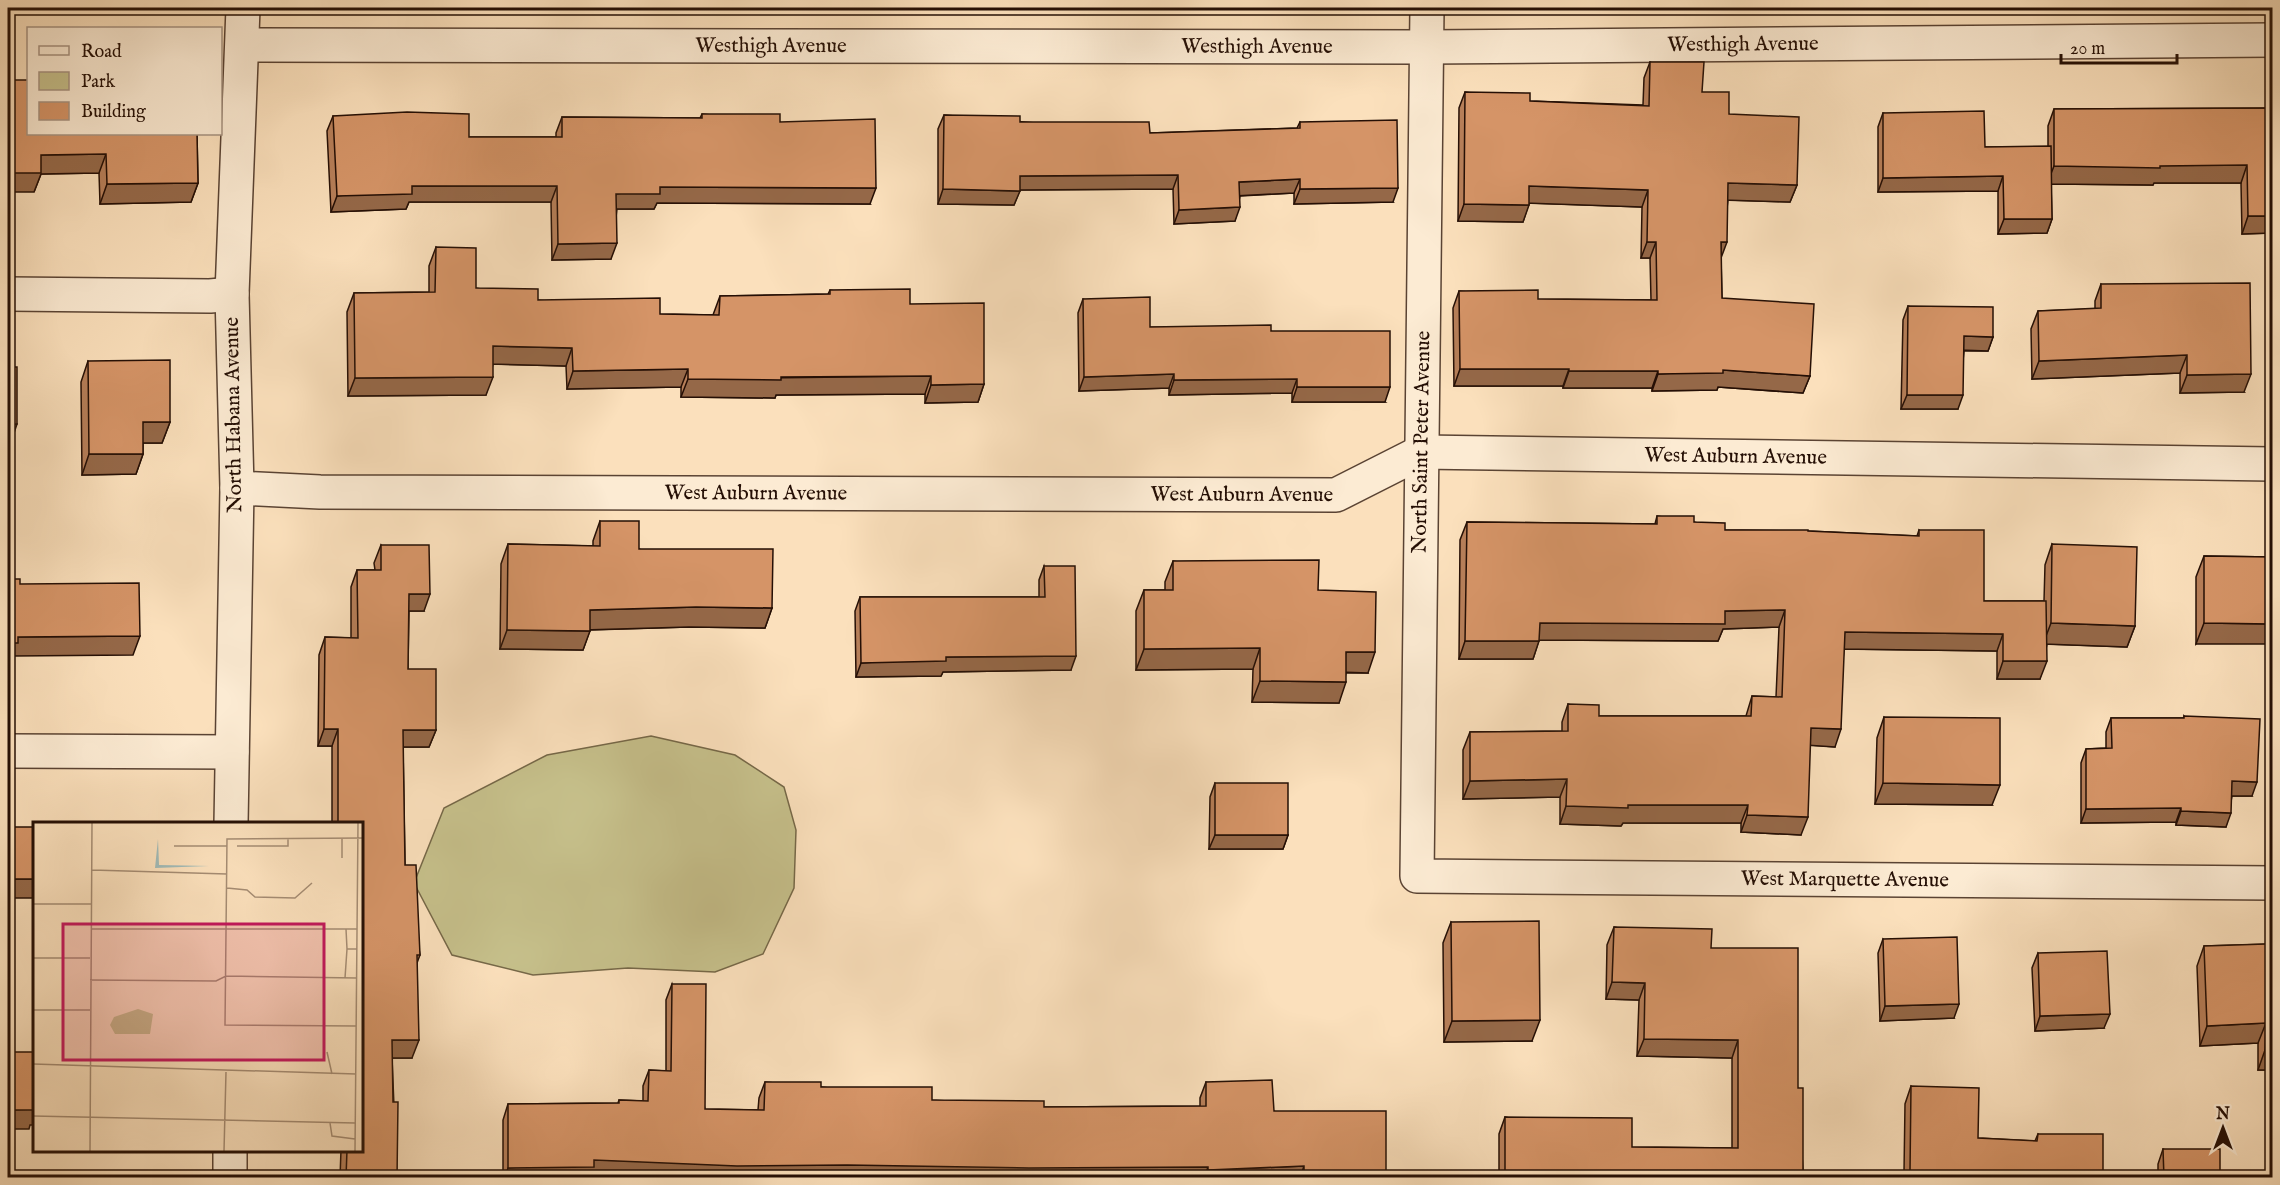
<svg xmlns="http://www.w3.org/2000/svg" width="2280" height="1185" viewBox="0 0 2280 1185" font-family="'IM FELL English',serif">
<style>
.green{fill:#c6c08b;stroke:#766848;stroke-width:1.5}
.lines{fill:none;stroke-linecap:round;stroke-linejoin:round}
.minor-casing{stroke:#5a4333;stroke-width:36}
.minor{stroke:#fcebd3;stroke-width:33}
.wall{fill:#b77f59;stroke:#250f05;stroke-width:1.5}
.shaded-wall{fill:#956848;stroke:#250f05;stroke-width:1.5}
.building{fill:#d59467;stroke:#250f05;stroke-width:1.5}
.labels{text-anchor:middle;dominant-baseline:central;stroke-width:6;stroke-linejoin:round;paint-order:stroke}
.street-label{font-size:21px;fill:#250f05;stroke:#fcebd3}
.inset-road{fill:none;stroke:#a58c73;stroke-width:1.5}
.view{fill:#c2185b;fill-opacity:0.15;stroke:#c2185b;stroke-width:3}
.inset-edge{fill:none;stroke:#250f05;stroke-width:3}
</style>
<rect width="100%" height="100%" fill="#fbe0bc"/>
<filter id="stains"><feTurbulence type="fractalNoise" baseFrequency=".00333" numOctaves="4"/><feColorMatrix values="0 0 0 0 .2 0 0 0 0 .09 0 0 0 0 .02 0 0 0 .5 -.17"/></filter>
<radialGradient id="worn" r=".72"><stop offset=".6" stop-color="#630" stop-opacity="0"/><stop offset="1" stop-color="#630" stop-opacity=".3"/></radialGradient>
<path class="green" d="M651 736 735 755 784 787 796 830 794 888 763 954 715 972 628 968 533 975 452 955 414 883 444 808 547 755Z"/>
<g class="lines">
<defs>
<g id="minor">
<path id="s1" d="M1427 8 1417 876 2272 883"/>
<path id="s2" d="M243 45 1427 47 2272 40"/>
<path d="M8 294 210 296 232 294"/>
<path id="s3" d="M237 488 320 492 1336 495 1421 452 2272 464"/>
<path d="M8 751 232 752"/>
<path d="M231 824 237 488 232 294 243 8"/>
<path d="M230 1178V1150"/>
</g>
</defs>
<use href="#minor" class="minor-casing"/>
<use href="#minor" class="minor"/>
</g>
<path class="wall" d="M1650 62 1702 92 1729 114 1797 185 1790 202 1728 200 1721 258 1722 298 1810 376 1803 393 1718 387 1717 390 1652 391V388H1563V386H1454L1453 308 1459 291 1538 299 1651 300 1650 258H1641L1642 207 1529 203 1523 222 1458 221 1459 108 1465 92 1530 101 1643 105 1644 78Z
M2272 108V233L2242 234 2241 183H2154L2153 185 2051 184 2052 219 2047 233 1998 234V191L1878 192V127L1883 113 1985 147H2048V126L2054 109Z
M702 114 780 122 870 204 657 203 654 209H617L611 259 552 260 551 202H409L406 209 331 212 327 131 333 116 469 137H556V133L562 117 700 118Z
M944 115 1150 133 1297 128 1300 122 1393 202 1294 204V193L1240 196 1235 221 1174 224 1173 189 1020 190 1014 205 938 204V129Z
M28 134H197L198 183 191 202 100 204 99 173 41 174 34 192Z
M436 247 476 288 538 300 660 314 713 315 720 296 828 294 830 290 910 304 984 384 978 402 925 403V394L776 395 775 398 681 397V387L567 389 566 366 493 364 486 395 348 396 347 312 354 293 429 292V266Z
M2101 284 2244 392 2180 393V373L2032 379 2031 329 2038 311 2095 309V301Z
M1083 299 1150 327 1271 331 1385 402H1292V393L1169 395V388L1079 391 1078 313Z
M1908 306 1993 337 1988 351H1964L1958 409H1901L1903 320Z
M88 361 170 422 162 443H143V454L136 474 82 475 81 382Z
M1657 516 1694 522 1725 530 1808 531 1917 536 1919 530 1984 601H2044L2045 565 2052 544 2135 626 2127 647 2047 644 2040 679H1997V651L1844 649 1835 747 1810 745 1801 835 1741 832V823H1623L1621 826 1560 824V797L1463 799V750L1470 732 1562 731V722L1568 704 1599 716H1746L1752 696 1776 697 1779 627 1723 629 1718 641 1539 640 1533 659H1459L1460 540 1467 522 1655 524Z
M600 521 639 549 772 608 765 628 689 627 590 630 583 650 500 649 501 564 508 544 593 546V541Z
M381 545 424 611H409L408 669 436 730 429 747H403L405 865 420 955 417 963 412 1058H392L397 1178H340L341 1150H362V824H332V746H318L319 655 325 637 351 638V587L357 570H375L374 563Z
M2204 556 2272 557 2196 644V577Z
M1173 561 1318 590 1368 673H1346L1339 703 1252 702 1253 669 1136 670V611L1144 590H1165V582Z
M1044 566 1071 670 943 672 941 676 856 677 855 611 860 597H1039V580Z
M2184 716 2252 796H2232L2226 827 2176 825V822L2081 823V763L2086 749 2106 748V732L2111 718H2184Z
M1884 717 1992 805 1875 804 1877 738Z
M1215 783 1288 835 1283 849H1209L1210 797Z
M1451 922 1532 1041 1444 1042 1443 943Z
M1614 927 1711 948 1798 1088 1803 1171 1904 1172 1905 1104 1911 1086 1978 1138 2035 1141 2038 1134 2103 1178H1499V1134L1505 1117 1632 1147 1732 1148V1058L1637 1056 1639 1000 1606 999 1607 945Z
M1883 939 1954 1018 1880 1021 1878 953Z
M2272 944V1070H2258V1043L2200 1046 2197 966 2204 946Z
M2038 953 2104 1028 2035 1031 2032 968Z
M672 984 705 1109 758 1110 759 1098 765 1082 821 1087 932 1100 1044 1107 1200 1106V1098L1206 1082 1274 1111 1384 1178H620L590 1176V1178H503V1120L508 1104 618 1103 619 1100 643 1101V1086L649 1070 666 1071V1000Z
M2163 1149 2220 1178H2158V1164Z"/>
<path class="shaded-wall" d="M106 154 99 173 41 174 34 192H8V173L41 155Z
M2247 165 2241 183H2154L2153 185 2047 184 2054 166Z
M1178 175 1173 189 1014 190 1020 176Z
M2003 176 1998 191 1878 192 1883 178Z
M1300 179 1294 193 1234 196 1239 182Z
M198 183 191 202 100 204 107 184Z
M1728 183 1797 185 1790 202 1722 200Z
M412 186H557L551 202H409L406 209 331 212 337 196Z
M1529 186 1648 190 1642 207 1523 203Z
M660 187 876 188 870 204 657 203 654 209H611L616 194Z
M1398 188 1393 202 1294 204 1300 189Z
M943 189 1020 191 1014 205 938 204Z
M1464 204 1529 205 1523 222 1458 221Z
M1240 207 1235 221 1174 224 1179 210Z
M2248 216H2272V233L2242 234Z
M2004 219H2052L2047 233 1998 234Z
M1647 242H1656L1650 258H1641Z
M1721 242H1727L1721 258Z
M617 243 611 259 552 260 558 244Z
M1964 336 1993 337 1988 351 1959 350Z
M493 346 572 348 566 366 487 364Z
M2187 355 2180 373 2032 379 2039 361Z
M688 369 681 387 567 389 573 371Z
M1460 369H1569L1563 386H1454Z
M1723 370 1810 376 1803 393 1718 387 1717 390 1652 391 1658 374Z
M1569 371H1658L1652 388H1563Z
M1174 374 1169 388 1079 391 1084 377Z
M2251 374 2244 392 2180 393 2187 375Z
M931 376 925 394 776 395 775 398 681 397 688 379Z
M493 377 486 395 348 396 355 378Z
M1297 379 1292 393 1169 395 1174 380Z
M984 384 978 402 925 403 931 385Z
M1297 387H1390L1385 402H1292Z
M1907 395H1963L1958 409H1901Z
M143 422H170L162 443H136Z
M8 424H17L12 439H8Z
M89 454H143L136 474 82 475Z
M409 594H430L424 611H403Z
M696 607 772 608 765 628 689 627 583 630 590 610Z
M1785 610 1779 627 1723 629 1718 641 1533 640 1540 623 1725 611Z
M2051 623 2135 626 2127 647 2043 644Z
M2204 623 2272 624V644H2196Z
M507 630 590 631 583 650 500 649Z
M1845 632 2003 634 1997 651 1838 649Z
M140 636 133 655 13 656 10 663H8V643L18 637Z
M1465 641H1539L1533 659H1459Z
M1260 648 1253 669 1136 670 1144 649Z
M1346 652H1375L1368 673 1339 672Z
M1076 656 1071 670 943 672 941 676 856 677 861 663 946 657Z
M2003 661H2047L2040 679H1997Z
M1260 681 1346 682 1339 703 1252 702Z
M1811 728 1841 729 1835 747 1805 745Z
M324 729H338L332 746H318Z
M403 730H436L429 747H397Z
M1567 779 1560 797 1463 799 1470 781Z
M2232 781 2257 782 2252 796H2227Z
M1883 783 2000 785 1992 805 1875 804Z
M1628 805H1748L1741 823H1623L1621 826 1560 824 1566 806Z
M2181 808 2176 822 2081 823 2086 809Z
M2181 811 2231 813 2226 827 2176 825Z
M1747 815 1808 817 1801 835 1741 832Z
M1215 835H1288L1283 849H1209Z
M11 879H34V898H8Z
M8 905H11L8 913Z
M1612 982 1645 983 1639 1000 1606 999Z
M1959 1004 1954 1018 1880 1021 1885 1006Z
M2110 1014 2104 1028 2035 1031 2040 1016Z
M1540 1020 1532 1041 1444 1042 1452 1021Z
M2266 1023 2258 1043 2200 1046 2207 1026Z
M1644 1039 1738 1040 1732 1058 1637 1056Z
M392 1040H419L412 1058H386Z
M2265 1050H2272V1070H2258Z
M34 1109V1125H30L29 1129H8V1110Z
M594 1160 847 1165 1208 1167 1204 1178H620L590 1176V1178H505L508 1168Z
M1304 1166 1300 1178H1205L1208 1170Z
M1304 1171 1386 1172 1384 1178H1301Z"/>
<path class="building" d="M1650 62H1704L1702 92H1729V114L1799 117 1797 185 1728 183 1727 242H1721L1722 298 1814 304 1810 376 1723 370V373L1658 374V371H1569V369H1460L1459 291 1538 290V299L1657 300 1656 242H1647L1648 190 1529 186V205L1464 204 1465 92 1530 93V101L1649 106Z
M8 80H28V134H197L198 183 107 184 106 154 41 155V173H8Z
M2272 108V216H2248L2247 165 2160 166V168L2054 166V109Z
M1984 111 1985 147 2051 146 2052 219H2004L2003 176 1883 178V113Z
M407 112 469 114V137H562V117L702 118V114H780V122L875 119 876 188 660 187V194H616L617 243 558 244 557 186H412V194L337 196 333 116Z
M944 115 1020 116V122H1149L1150 133 1300 128V122L1397 120 1398 188 1300 189V179L1239 182 1240 207 1179 210 1178 175 1020 176V191L943 189Z
M436 247 476 248V288L538 289V300L660 298V314L719 315 720 296 830 294V290L910 289V304L984 303V384L931 385V376L781 377V380L688 379V369L573 371 572 348 493 346V377L355 378 354 293 435 292Z
M2250 283 2251 374 2187 375V355L2039 361 2038 311 2101 308V284Z
M1150 297V327L1271 325V331H1390V387H1297V379L1174 380V374L1084 377 1083 299Z
M1908 306 1993 307V337L1964 336 1963 395H1907Z
M170 360V422H143V454H89L88 361Z
M8 367H17V424H8Z
M1657 516H1694V522L1725 523V530H1808V531L1919 536V530H1984V601H2046L2047 661H2003V634L1845 632 1841 729 1811 728 1808 817 1747 815 1748 805H1628V808L1566 806 1567 779 1470 781V732L1568 731V704L1599 705V716H1751L1752 696 1782 697 1785 610 1725 611V624L1540 623 1539 641H1465L1467 522 1657 524Z
M600 521H639V549H773L772 608 696 607 590 610V631L507 630 508 544 600 546Z
M2052 544 2137 547 2135 626 2051 623Z
M381 545H429L430 594H409L408 669H436V730H403L405 865H416L420 955H417L419 1040H392L393 1102H398L397 1178H346L347 1150H362V824H338V729H324L325 637 358 638 357 570H381Z
M2204 556 2272 557V624L2204 623Z
M1319 560 1318 590 1376 592 1375 652H1346V682L1260 681V648L1144 649V590H1173V561Z
M1044 566H1075L1076 656 946 657V661L861 663 860 597H1045Z
M8 579H20V584L139 583 140 636 18 637V643H8Z
M2184 716 2260 719 2257 782 2232 781 2231 813 2181 811V808L2086 809V749L2112 748 2111 718H2184Z
M1884 717 2000 718V785L1883 783Z
M1215 783H1288V835H1215Z
M8 827H34V879H11V905H8Z
M1539 921 1540 1020 1452 1021 1451 922Z
M1614 927 1712 929 1711 948H1798V1088H1803V1171L1910 1172 1911 1086 1979 1088 1978 1138 2037 1141 2038 1134H2103V1178H1505V1117L1632 1118V1147L1738 1148V1040L1644 1039 1645 983 1612 982Z
M1957 937 1959 1004 1885 1006 1883 939Z
M2266 944H2272V1050H2265L2266 1023 2207 1026 2204 946Z
M2107 951 2110 1014 2040 1016 2038 953Z
M672 984H706L705 1109 764 1110 765 1082H821V1087H932V1100L1044 1101V1107L1206 1106V1082L1272 1080 1274 1111H1386V1172L1304 1171V1166L1208 1170V1167L1029 1168 847 1165 737 1166 594 1160V1167L508 1168V1104L619 1103V1100L648 1101 649 1070 671 1071Z
M8 1024H9V1052H34V1110H8Z
M2163 1149H2220V1178H2164Z"/>
<g class="labels">
<g class="street-label">
<text stroke="none"><textPath href="#s2" startOffset="1500">Westhigh Avenue</textPath></text>
<text stroke="none"><textPath href="#s2" startOffset="528">Westhigh Avenue</textPath></text>
<text stroke="none"><textPath href="#s2" startOffset="1014">Westhigh Avenue</textPath></text>
<text transform="translate(234 415) rotate(-91)">North Habana Avenue</text>
<text transform="translate(1422 442) rotate(-89)">North Saint Peter Avenue</text>
<text stroke="none"><textPath href="#s3" startOffset="1509">West Auburn Avenue</textPath></text>
<text stroke="none"><textPath href="#s3" startOffset="519">West Auburn Avenue</textPath></text>
<text stroke="none"><textPath href="#s3" startOffset="1005">West Auburn Avenue</textPath></text>
<text stroke="none"><textPath href="#s1" startOffset="1296">West Marquette Avenue</textPath></text>
</g>
</g>
<g transform="translate(33 822)">
<rect width="330" height="330" fill="#fbe0bc"/>
<path d="M105 187 120 192 117 212H82L77 203 81 195Z" fill="#c6c08b"/>
<path d="M125 17 126 43 176 44 122 46Z" fill="#a1bbb8"/>
<path class="inset-road" d="M141 24H194M204 24H255V17M309 36V16M59 48 194 52M194 66 214 68 222 75 262 76 279 61M0 82H58M58 107H324M313 107 314 127M0 136H57M312 156 314 127H324M57 158 183 159 193 154 324 156M0 188H57M323 204 192 203 194 17 330 16M294 230 299 252M0 242 323 252M0 294 322 301M297 301 299 314 322 317M57 329 59 1M191 329 193 250M322 329 325 1"/>
<path class="view" d="M30 102H291V238H30Z"/>
<rect width="330" height="330" class="inset-edge"/>
</g>
<rect width="2280" height="1185" fill="none" stroke="#fbe0bc" stroke-width="30"/>
<rect x="9" y="9" width="2262" height="1167" fill="none" stroke="#250f05" stroke-width="3"/>
<rect x="15" y="15" width="2250" height="1155" fill="none" stroke="#250f05" stroke-width="1.5"/>
<rect x="27" y="27" width="195" height="108" fill="#fcebd3" stroke="#a69381" stroke-width="1.5"/>
<rect x="39" y="46" width="30" height="9" fill="#fcebd3" stroke="#a69381" stroke-width="1.5"/>
<text x="81" y="57" font-size="18" fill="#250f05">Road</text>
<rect x="39" y="72" width="30" height="18" fill="#c6c08b" stroke="#a69381" stroke-width="1.5"/>
<text x="81" y="87" font-size="18" fill="#250f05">Park</text>
<rect x="39" y="102" width="30" height="18" fill="#d59467" stroke="#a69381" stroke-width="1.5"/>
<text x="81" y="117" font-size="18" fill="#250f05">Building</text>
<g transform="translate(2223 1128)" stroke="#fcebd3" stroke-width="4.5" paint-order="stroke">
<path d="M0-4.5L10 22L0 15L-10 22Z" fill="#250f05"/>
<text y="-9" font-size="16" font-weight="bold" text-anchor="middle" fill="#250f05">N</text>
</g>
<path d="M2061 54v9h116v-9" fill="none" stroke="#250f05" stroke-width="3"/>
<text x="2070" y="54" font-size="18" fill="#250f05" stroke="#fcebd3" stroke-width="4.5" paint-order="stroke">20 m</text>
<rect width="100%" height="100%" filter="url(#stains)"/>
<rect width="100%" height="100%" fill="url(#worn)"/>
</svg>
